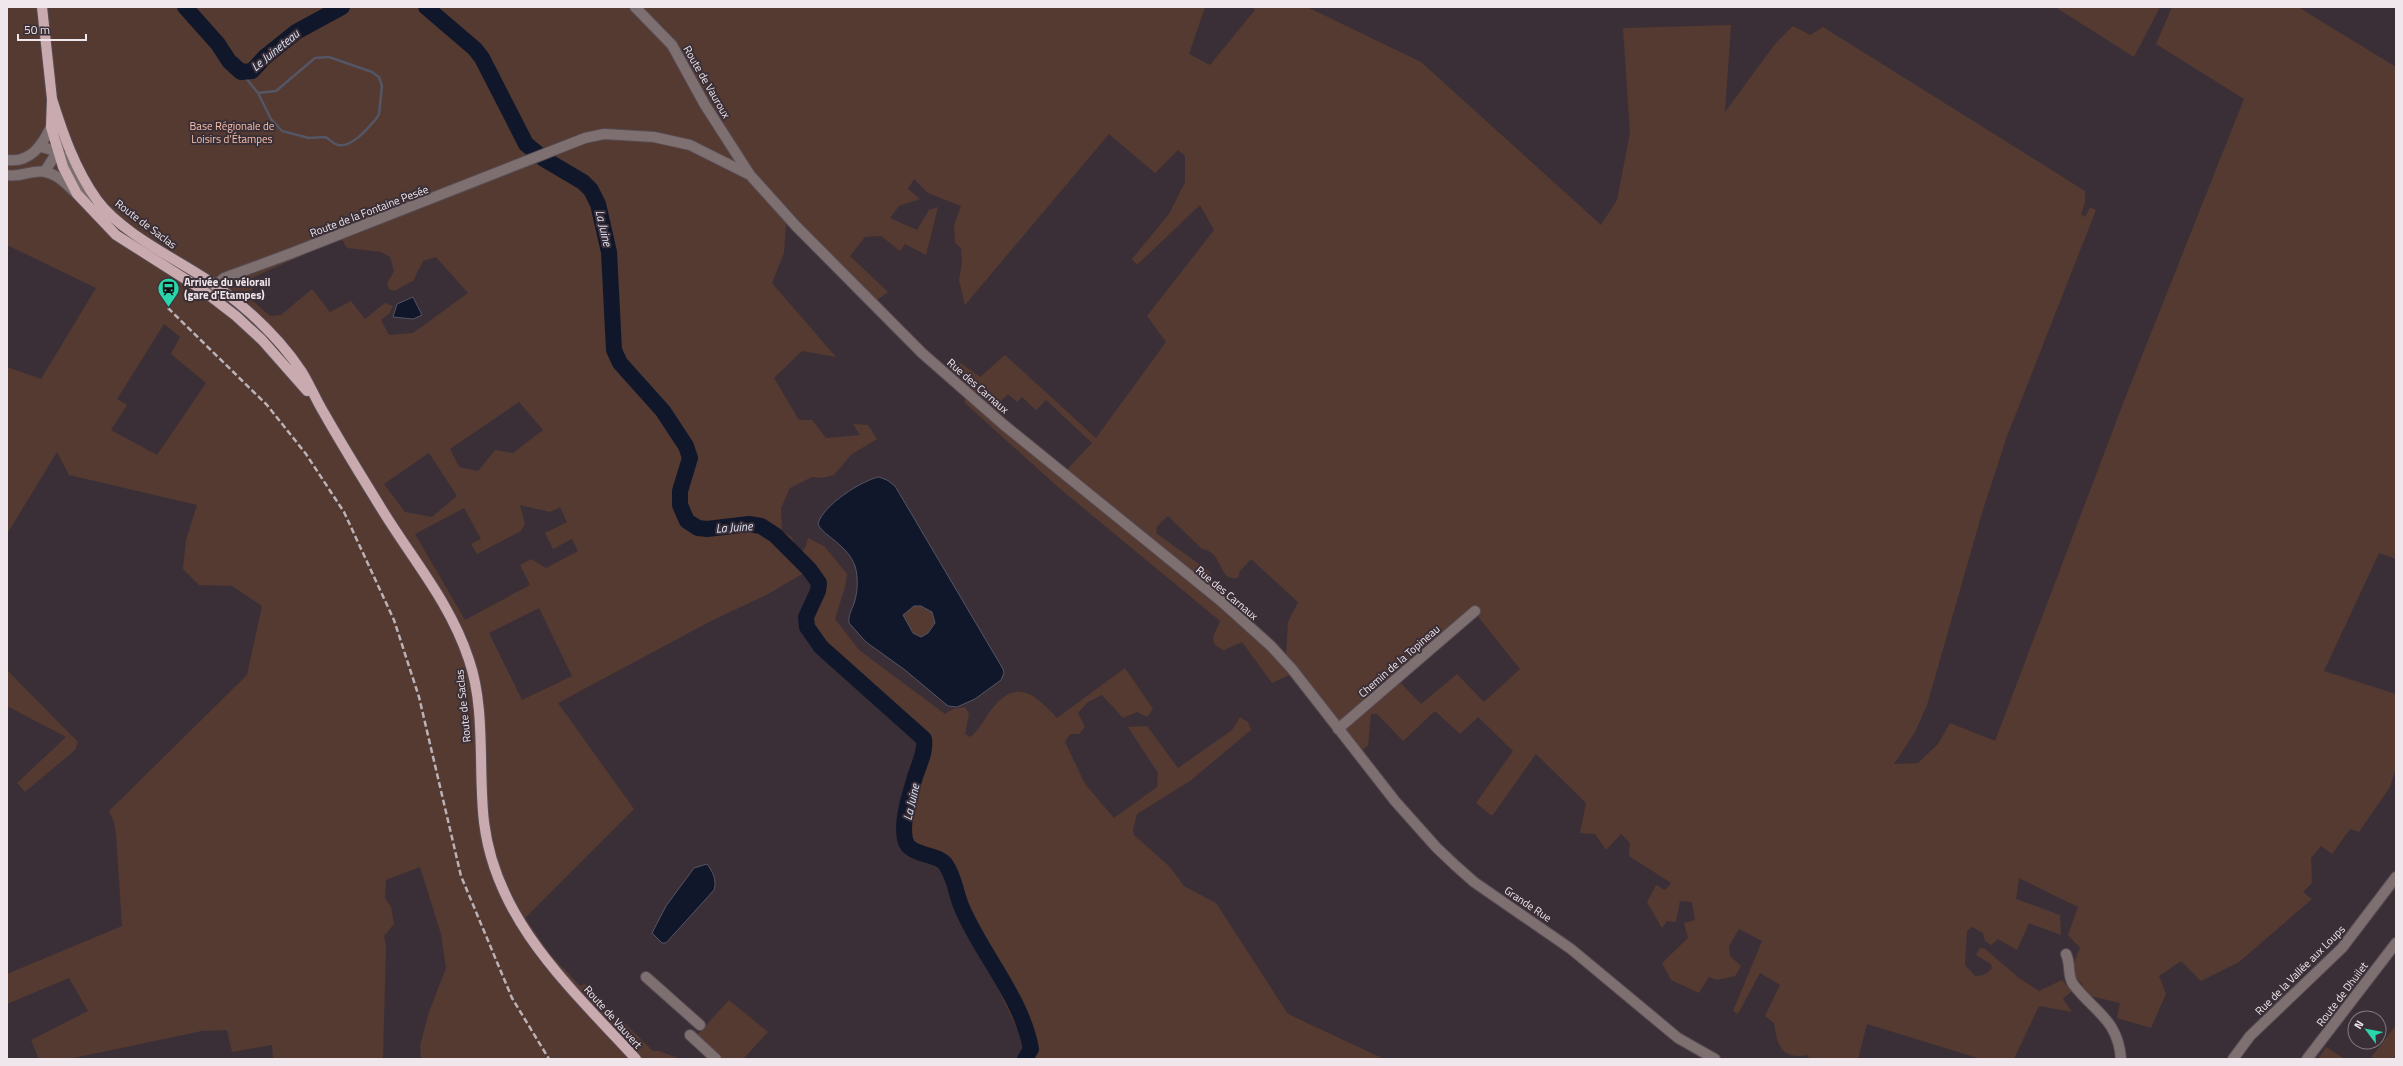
<svg xmlns="http://www.w3.org/2000/svg" width="2403" height="1066" viewBox="0 0 2403 1066" font-family="'Titillium Web',sans-serif">
<style>
.green{fill:#543a30;fill-rule:evenodd}
.water{fill:#11172b;stroke:#545565;fill-rule:evenodd}
.lines{fill:none;stroke-linecap:round;stroke-linejoin:round}
.stream{stroke:#545565;stroke-width:2.5}
.river{stroke:#11172b;stroke-width:16}
.minor-casing{stroke:#584c54;stroke-width:12}
.major-casing{stroke:#584c54;stroke-width:12}
.minor{stroke:#7e7071;stroke-width:10}
.major{stroke:#c9abaf;stroke-width:10}
.rail{stroke:#bbb2b8;stroke-width:2.5;stroke-dasharray:6 3;stroke-linecap:butt}
.labels{text-anchor:middle;dominant-baseline:central;stroke-width:4;stroke-linejoin:round;paint-order:stroke}
.street-label{font-size:11px;fill:#efe7ec;stroke:#3b2f37}
.park-label{font-size:11px;fill:#f8c1ab;stroke:#3b2f37}
.poi-label{font-size:11px;font-weight:bold;fill:#efe7ec;stroke:#3b2f37;text-anchor:start}
.water-label{font-size:12px;font-style:italic;fill:#dbe2f6;stroke:#3b2f37}
</style>
<rect width="100%" height="100%" fill="#3b2f37"/>
<path class="green" d="M7 7H1205L1189 54 1210 65 1255 10 1251 7H1307L1421 62 1601 225 1617 200 1630 133 1623 28 1731 25 1725 112 1775 44 1793 26 1810 35 1823 27 2085 191V203L2081 214 2085 217 2090 207 2096 210 2006 439 1982 513 1927 705 1915 732 1894 764 1918 763 1938 744 1950 723 1995 741 2124 401 2244 99 2156 44 2172 7H2298L2396 67V559L2379 553 2324 671 2396 694V768L2390 787 2359 832 2350 829 2332 854 2321 846 2311 858 2312 883 2303 892 2312 899 2239 962 2201 981 2181 961 2159 976 2166 994 2151 1028 2117 1018 2120 1003 2086 995 2081 982 2073 979 2072 967 2080 948 2068 935 2078 907 2019 878 2016 899 2060 915 2061 935 2029 923 2017 950 1998 939 1991 945 1985 941 1983 933 1972 927 1967 931 1965 965 1975 976C1983 976 1987 974 1992 968L1991 964 1976 955 1980 948 1985 949 2019 978 2039 991 2062 980 2072 991 2063 999 2072 1012 2039 1006 2014 1059H1981L1867 1024 1858 1059H1810L1807 1055C1781 1060 1777 1044 1774 1023L1765 1016 1780 985 1760 973 1738 1014 1733 1011 1762 941 1739 929 1729 946 1730 956 1741 966 1735 976 1717 980 1709 977 1699 993 1671 980 1662 963 1688 938 1684 923 1695 920 1692 902 1680 901 1676 922 1667 921 1662 928 1647 902 1656 885 1665 890 1671 883 1629 856 1630 843 1621 834 1606 850 1595 834 1580 833 1586 803 1536 754 1492 816 1476 803 1513 751 1478 717 1460 734 1435 711 1403 741 1377 714H1371L1368 745 1362 751 1300 670 1272 683 1242 642 1224 650C1205 642 1216 634 1220 621L1059 488 965 403 959 362 980 377 1005 355 1096 438 1166 342 1147 316 1214 230 1200 205 1137 265 1132 259 1169 214 1185 182V156L1178 150 1155 173 1109 134 965 305 959 280 962 263 961 248 955 243 954 226 961 206 928 193 914 179 908 189 920 199 899 206 890 218 917 230 929 210 938 207 926 255 905 244 900 251 881 236 865 237 850 256 888 292 876 301 842 268 787 207 784 253 772 283 836 357 802 351 774 378 799 420H812L826 438 860 435 853 424 868 425 877 439 852 454 834 475 822 478 812 477 790 488 781 508 782 532C792 535 795 540 795 550L800 553 805 548 808 538 825 547 847 574 845 587 835 619 859 650 945 714 953 709 965 707 969 714 965 734 970 737C980 730 984 719 991 710 1016 677 1035 694 1057 718L1125 668 1153 709 1147 717 1137 712 1123 718 1102 695 1088 702 1078 713 1085 727 1079 734H1070L1065 742 1085 784 1114 818 1157 787 1158 773 1128 727 1147 726 1178 768 1232 730 1240 717 1248 722 1251 730 1190 781 1137 814 1133 830 1134 835 1170 867 1184 886 1216 903 1288 1014 1384 1059H1020L1026 1047 995 983 955 912 942 872 932 865 908 857 899 846 898 817 907 782 917 753V741L845 679 849 674C834 660 808 642 806 619 806 616 808 612 810 608 819 589 821 588 809 570L768 594 709 622 558 703 634 809 525 918 550 954 580 986 585 984 653 1051H659L680 1059H421L420 1046 429 1012 446 968 441 934 420 867 386 880 385 898 391 907 394 924 384 936 386 946 383 1059H273L272 1045 232 1052 227 1030 202 1031 69 1059H39L31 1040 88 1011 69 978 7 1004V974L122 926 116 834 114 822 109 811 247 675 262 606 232 586 199 585 183 569 186 540 197 505 69 475 57 452 7 534V367L41 379 96 288 7 245ZM341 238 347 248 381 252 390 257 394 271 387 284 389 289 394 291 413 281 423 261 436 257 468 293 413 333 389 335 381 320 390 313 393 306 385 303 365 319 351 301 330 312 312 289 281 315 270 316 253 301 252 278ZM164 324 180 337 171 354 206 383 157 455 111 430 127 405 117 399ZM1008 394 1017 402 1022 397 1036 410 1046 400 1092 443 1064 473 994 408ZM519 402 543 430 513 453 495 450 478 471 459 467 450 449ZM429 453 457 496 432 517 405 512 384 484ZM520 505 550 512 560 507 567 522 545 533 553 549 572 539 578 551 546 568 531 559 520 565 530 585 465 620 415 534 464 508 481 539 471 544 477 554 521 531 525 524ZM1168 516 1202 549C1224 552 1217 582 1238 578L1240 571 1251 559 1298 602 1288 622 1286 655 1216 593 1212 586 1210 572 1156 533 1157 526ZM539 608 572 676 522 700 489 633ZM1472 609 1520 669 1484 702 1457 674 1421 704 1395 677Z
M2055 7H2160L2134 57Z
M914 606H921L932 612 935 623 928 633 921 637 913 633 903 615Z
M7 670 78 742 75 750 25 792 17 783 66 737 7 706Z
M729 1000 768 1032 743 1059H723L697 1035Z
M2396 1025V1059H2370Z
M2326 1047 2345 1059H2318Z"/>
<path class="water" d="M413 297 422 315 413 319 393 317 397 304Z
M879 477 887 480 895 486 1003 669 1004 673 1001 680 975 699 957 707 948 706 905 670 866 642 849 623C848 613 853 609 855 600 858 589 858 576 855 566 848 545 822 535 818 524 822 506 862 480 879 477ZM914 606H921L932 612 935 623 928 633 921 637 913 633 903 615Z
M707 864C713 872 717 880 714 890L666 943H662L652 933 666 906 694 868Z"/>
<g class="lines">
<path class="stream" d="M241 72 258 93 271 119 282 131 309 138 325 137C330 139 333 144 338 145 352 148 368 128 376 119L379 114 382 86 379 77 372 72 329 57 315 58 276 91 258 93"/>
<path class="river" d="M185 7 218 44 229 61 241 72 252 71 265 57 296 32 342 7
M426 7 475 49 482 58 526 144 544 159 583 182 591 190 598 204 609 252 614 350 620 363 663 411 686 446 690 458 680 491V505L687 521 698 528 707 529 749 524 761 526 775 535 809 569 819 583 818 591 806 617 807 627 821 647 924 739C926 752 919 764 915 777 910 794 901 821 905 839 908 857 937 852 946 865 955 878 956 895 962 908 982 955 1022 998 1031 1049L1025 1059"/>
<defs>
<path id="minor" d="M635 7 672 45 705 105 750 175
M41 147C75 153 69 175 92 196
M7 160C31 163 42 145 51 127
M45 171 65 140
M7 175C20 178 33 169 45 172 58 174 68 186 77 194
M201 289 215 286 224 278 292 253 585 138 604 134 654 137 690 145 750 175 796 226 922 353 1004 425 1221 601 1271 646 1292 669 1395 801 1436 847 1456 866 1474 882 1571 949 1678 1038 1715 1059
M1338 729 1475 611
M2066 954C2071 964 2067 975 2073 984 2094 1012 2118 1019 2121 1059
M646 977 700 1025
M690 1035 716 1059
M2233 1059 2250 1036 2342 948 2396 877
M2307 1059 2396 943"/>
<path id="major" d="M42 7 52 99 51 127 63 167 77 194 116 235 201 289 236 316 262 340 307 391
M52 99C63 134 75 169 97 200 123 235 179 260 215 285 247 308 280 339 302 372 310 385 316 400 324 413 342 445 362 477 381 508 412 559 450 602 469 660 486 709 478 771 484 822 496 922 572 989 636 1059"/>
</defs>
<use href="#minor" class="minor-casing"/>
<use href="#major" class="major-casing"/>
<use href="#minor" class="minor"/>
<use href="#major" class="major"/>
<path class="rail" d="M168 308 267 405 306 454 344 512 394 620 419 697 461 876 512 998 549 1059"/>
</g>
<defs>
<symbol id="station-pin" viewBox="-11 -11 22 30"><path d="M0 17L-7.5 6A9.5 9.5 0 1 1 7.5 6Z" fill="#2ad5ac" stroke="#3b2f37"/><path d="M-3-6H3Q5-6 5-4V2Q5 4 3 4L4.5 6H3L1.5 4h-3L-3 6H-4.5L-3 4Q-5 4-5 2V-4Q-5-6-3-6ZM-3.5-4v3h7v-3ZM-3.5 1v1.5H-2V1ZM2 1v1.5H3.5V1Z" fill="#111"/></symbol>
</defs>
<g fill-rule="evenodd">
<use href="#station-pin" x="156" y="276" width="25" height="34"/>
</g>
<g class="labels">
<g class="street-label">
<text transform="translate(707 82) rotate(60)">Route de Vauroux</text>
<text transform="translate(369 211) rotate(-21)">Route de la Fontaine Pesée</text>
<text transform="translate(146 224) rotate(37)">Route de Saclas</text>
<text transform="translate(978 386) rotate(41)">Rue des Carnaux</text>
<text transform="translate(1227 593) rotate(40)">Rue des Carnaux</text>
<text transform="translate(1399 661) rotate(-41)">Chemin de la Topineau</text>
<text transform="translate(463 706) rotate(-96)">Route de Saclas</text>
<text transform="translate(1528 904) rotate(34)">Grande Rue</text>
<text transform="translate(2300 970) rotate(-45)">Rue de la Vallée aux Loups</text>
<text transform="translate(2342 994) rotate(-53)">Route de Dhuilet</text>
<text transform="translate(613 1017) rotate(48)">Route de Vauvert</text>
</g>
<g class="park-label">
<text x="232" y="126">Base Régionale de<tspan x="232" dy="13">Loisirs d'Étampes</tspan></text>
</g>
<g class="poi-label">
<text x="184" y="282">Arrivée du vélorail<tspan x="184" dy="13">(gare d'Etampes)</tspan></text>
</g>
<g class="water-label">
<text transform="translate(275 50) rotate(-39)">Le Juineteau</text>
<text transform="translate(604 228) rotate(77)">La Juine</text>
<text transform="translate(734 527) rotate(-4)">La Juine</text>
<text transform="translate(911 802) rotate(-77)">La Juine</text>
</g>
</g>
<rect width="2403" height="1066" fill="none" stroke="#efe7ec" stroke-width="16"/>
<g transform="translate(2367 1030) rotate(302)"><circle r="19" fill="#3b2f37" stroke="#83797f"/>
<path d="M0-3L7 15L0 10L-7 15Z" fill="#2ad5ac"/>
<text y="-6" font-size="11" font-weight="bold" text-anchor="middle" fill="#efe7ec">N</text>
</g>
<path d="M18 34v6h68v-6" fill="none" stroke="#efe7ec" stroke-width="2"/>
<text x="24" y="34" font-size="12" fill="#efe7ec" stroke="#3b2f37" stroke-width="3" paint-order="stroke">50 m</text>
</svg>
